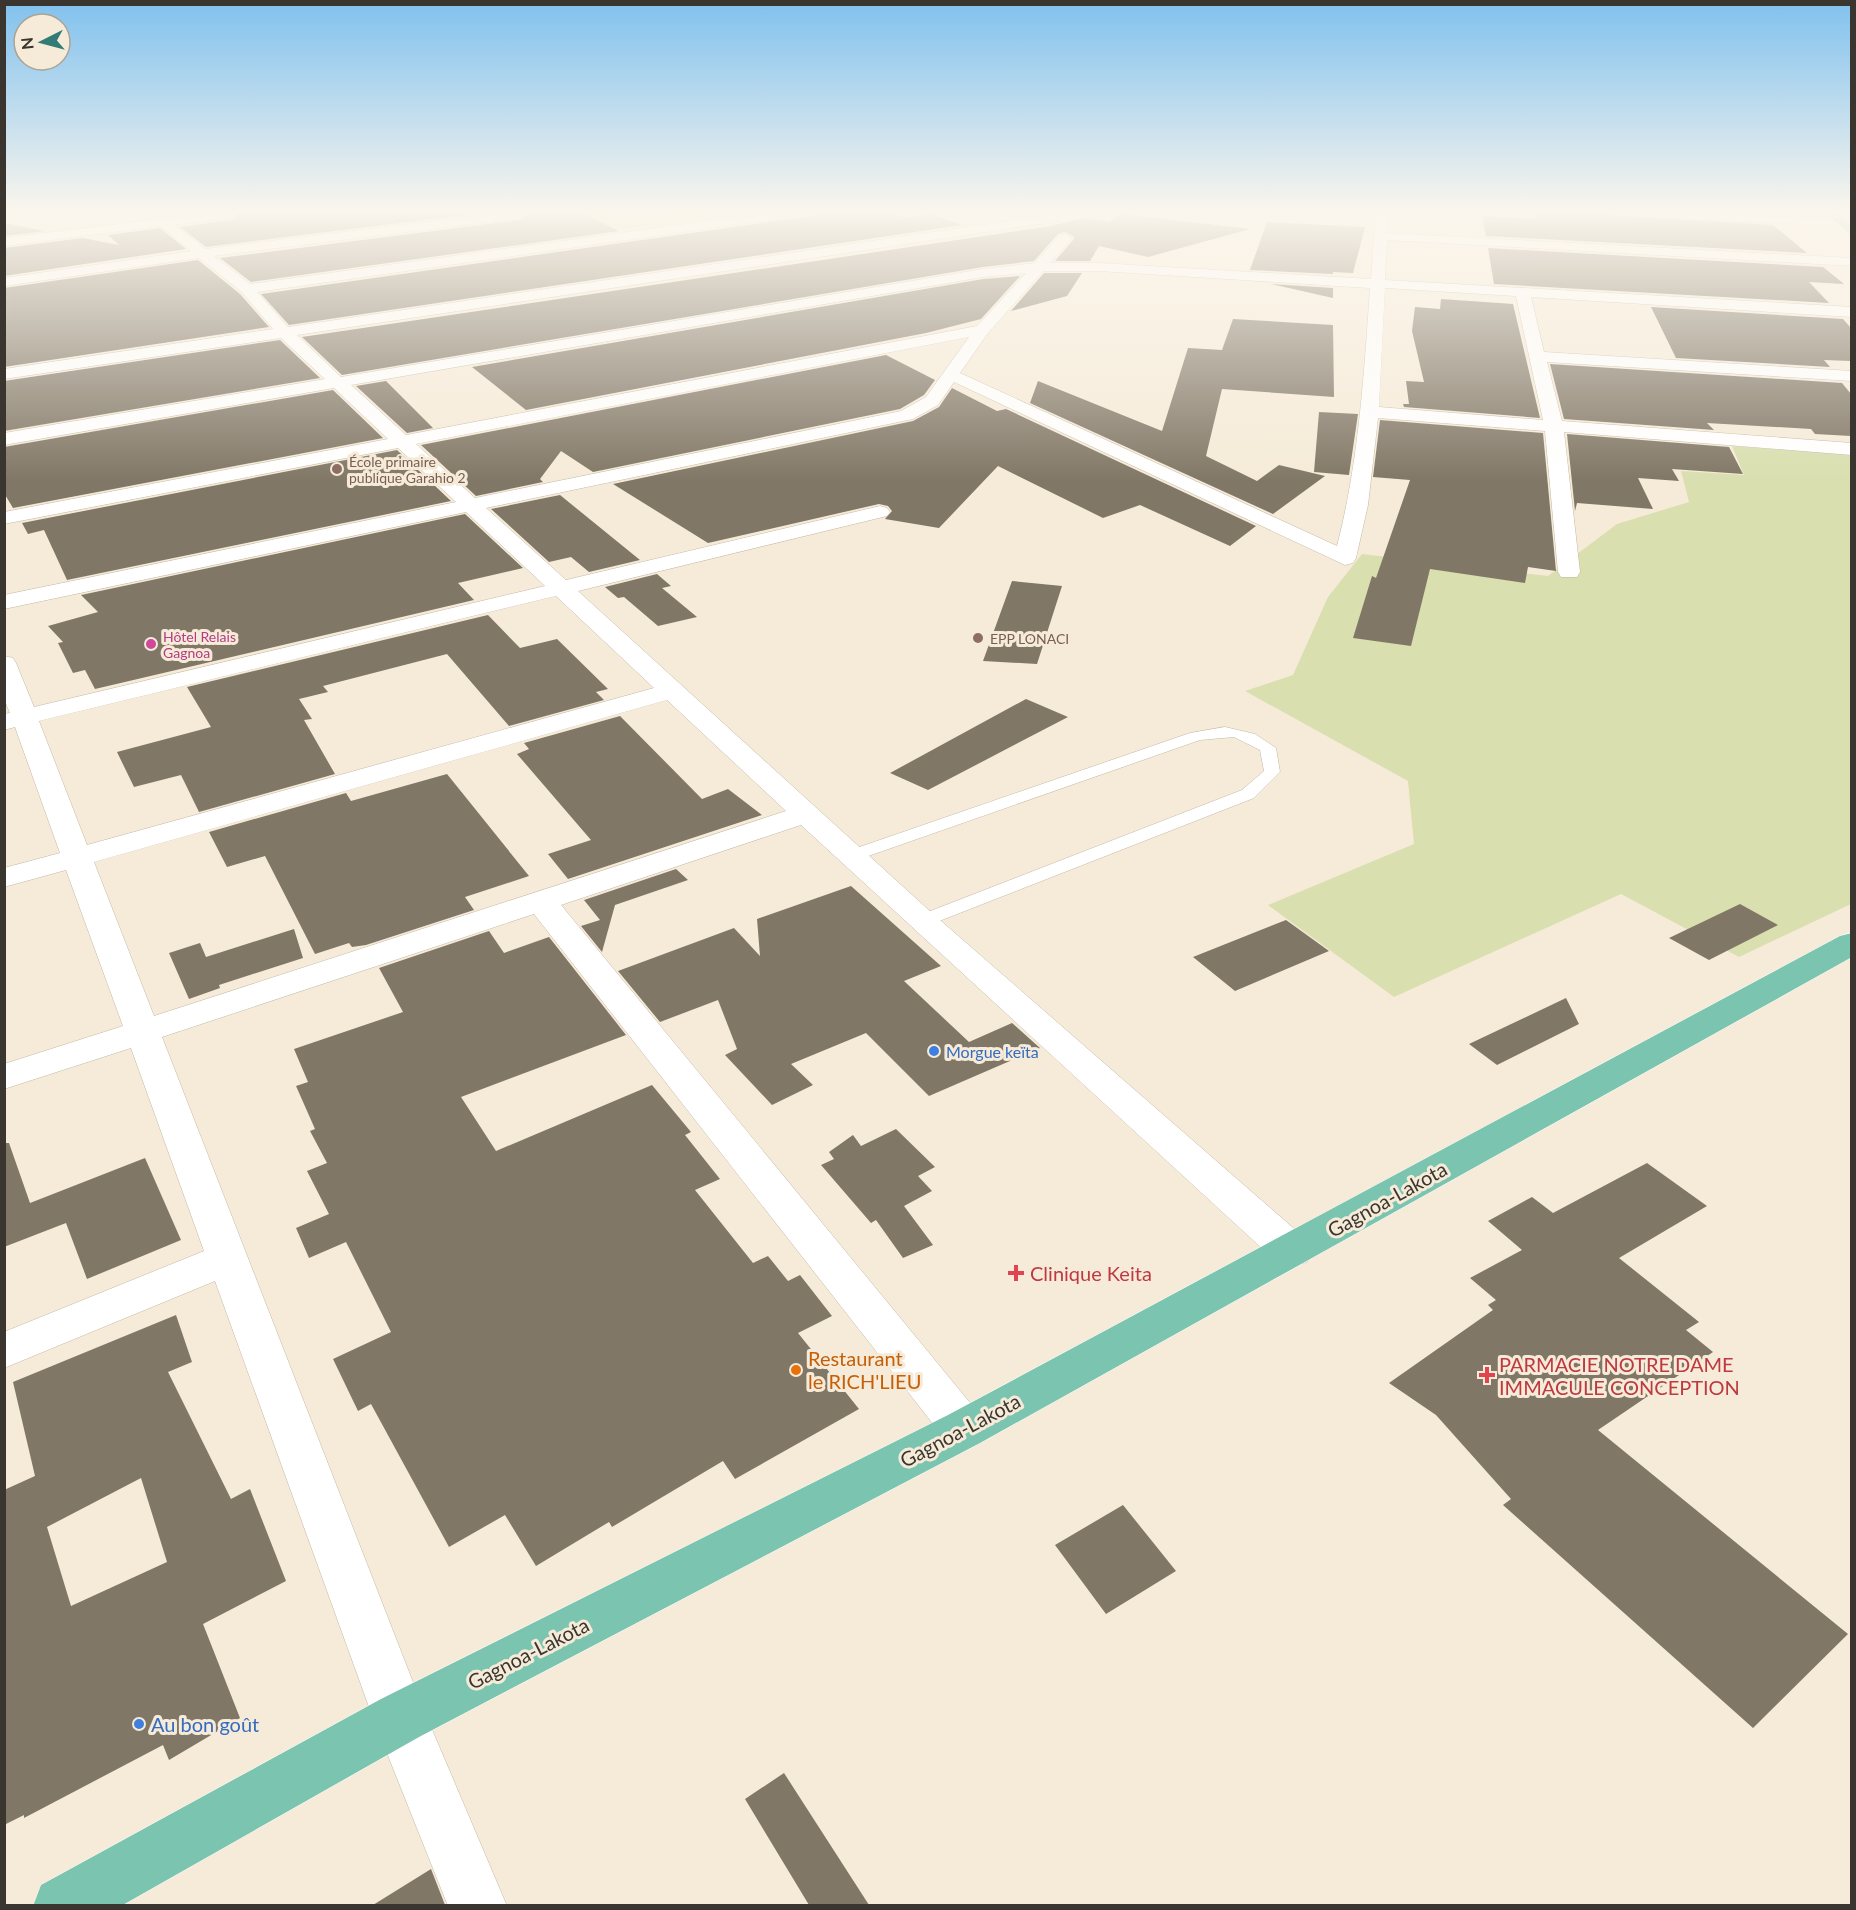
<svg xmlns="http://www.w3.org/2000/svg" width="1856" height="1910" viewBox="0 0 1856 1910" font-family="Lato,sans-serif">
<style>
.green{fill:#d9dfaf}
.building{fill:#817766;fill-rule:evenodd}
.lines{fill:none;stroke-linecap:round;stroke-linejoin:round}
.service-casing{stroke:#c3b8a6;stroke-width:1}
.minor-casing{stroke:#c3b8a6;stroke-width:1}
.primary-casing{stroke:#fff;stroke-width:1}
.service{fill:#fff;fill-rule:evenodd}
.minor{fill:#fff;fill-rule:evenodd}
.primary{fill:#7ac4b0;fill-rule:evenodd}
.education-dot{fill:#8d6e63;stroke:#f6ebd8;stroke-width:2}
.hotel-dot{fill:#d1479c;stroke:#f6ebd8;stroke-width:2}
.shop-dot{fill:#3f7fe0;stroke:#f6ebd8;stroke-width:2}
.health-dot{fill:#e0444e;stroke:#f6ebd8;stroke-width:2}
.food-dot{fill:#e8710a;stroke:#f6ebd8;stroke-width:2}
.labels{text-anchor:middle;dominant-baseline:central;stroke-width:6;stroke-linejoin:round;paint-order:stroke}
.far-education-label{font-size:14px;fill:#785e54;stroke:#f6ebd8;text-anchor:start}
.far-hotel-label{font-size:14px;fill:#b23c85;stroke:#f6ebd8;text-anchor:start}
.shop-label{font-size:16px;fill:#366cbe;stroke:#f6ebd8;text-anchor:start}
.near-street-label{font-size:20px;fill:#3a362f;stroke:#f6ebd8}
.near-health-label{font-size:20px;fill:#be3a42;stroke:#f6ebd8;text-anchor:start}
.near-food-label{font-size:20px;fill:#c56008;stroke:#f6ebd8;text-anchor:start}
.near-shop-label{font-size:20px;fill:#366cbe;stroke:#f6ebd8;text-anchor:start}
</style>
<rect width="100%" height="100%" fill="#f6ebd8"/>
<path class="green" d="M590 214H714L719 216 622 229Z
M1732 446 1851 455V904L1739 957 1621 894 1394 997 1268 905 1414 844 1408 781 1245 691 1293 675 1328 597 1362 554 1548 576 1617 524 1689 502 1681 471 1744 475Z"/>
<path class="building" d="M239 214H472L206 247 180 227 231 220Z
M528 214H585L619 231 251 282 220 258 520 220Z
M825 214H894L903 218 932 214 962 225 289 325 261 294Z
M1122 214 1250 229 1148 257 1099 246 1090 261H1055L1074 239 1073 236 1065 232 1058 234 1034 261 983 267 342 375 302 337 1045 227 1086 218 1108 222Z
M1534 214H1592L1773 225 1807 253 1486 236 1482 216 1536 219Z
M1267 222 1365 227 1353 273 1333 272V274L1250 270Z
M4 223 45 231 4 236Z
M160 228 186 249 4 276V248L83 238 119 245 108 235Z
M1488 248 1823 267 1844 284 1809 282 1829 303 1494 284Z
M198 260 240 294 269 327 4 367V288Z
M1044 273H1082L1067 296 1011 311Z
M1020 276 981 319 926 333 526 410 472 367 983 279Z
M1271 284 1333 288V298Z
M1441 299 1513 304 1540 418 1404 407 1403 404H1409L1406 381 1424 382 1412 331 1415 307 1440 309Z
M1651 307 1843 319 1851 328V361L1824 360 1830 367 1676 358Z
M1233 319 1333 325 1334 397 1222 389 1206 456 1257 481 1279 465 1325 476 1273 514 1030 403 1038 381 1162 431 1188 348 1222 350Z
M280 340 320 378 4 431V381Z
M886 355 935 380 924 395 900 409 593 472 561 451 540 479 543 482 476 496 421 445Z
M1550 364 1842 383 1851 394V436L1815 434 1811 429 1707 423 1714 430 1564 419Z
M386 381 433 428 407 433 356 386Z
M952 388 997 411 1006 409 1256 526 1230 546 1140 505 1103 518 998 466 939 528 885 519 892 511 888 506 879 504 708 543 613 484 913 421 939 407Z
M333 390 383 438 13 508 4 493V447Z
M1319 412 1358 414 1349 475 1314 472Z
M1380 420 1543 433 1556 571 1528 567 1525 583 1430 569 1411 646 1353 638 1372 576 1376 578 1410 480 1373 477Z
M1567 434 1729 447 1743 474 1672 469 1679 481 1638 478 1653 509 1577 503 1575 511Z
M397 450 451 501 67 580 44 530 28 534 22 523Z
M560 495 640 560 589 572 571 557 549 562 491 509Z
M465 514 523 568 458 583 474 600 95 689 85 670 73 673 58 643 63 642 48 626 98 612 81 595Z
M657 574 671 586 662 588 697 617 658 626 624 597 618 598 605 587Z
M1012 581 1062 586 1037 664 983 661Z
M488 615 520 648 557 639 608 689 596 692 604 700 509 726 447 654 323 686 328 692 299 699 312 719 304 720 335 774 199 812 181 775 134 787 117 752 211 727 187 687Z
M1026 699 1068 717 928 790 890 773Z
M620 716 702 799 728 789 762 815 568 879 548 854 591 840 517 754 529 749 524 743Z
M447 774 529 876 465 897 474 910 366 945 352 947 349 943 315 954 265 856 227 867 209 832 346 793 351 801Z
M676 869 688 880 615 905 602 952 581 926 600 920 584 900Z
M851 886 941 966 904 981 969 1042 1012 1023 1040 1048 929 1096 866 1033 791 1064 813 1085 772 1105 725 1055 737 1049 718 1000 660 1022 618 971 734 928 760 956 757 919Z
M1740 904 1778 925 1709 960 1669 938Z
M1286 920 1329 951 1235 991 1193 957Z
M294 929 303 958 219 985 220 988 189 999 169 953 200 943 206 957Z
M489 931 504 953 549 937 626 1035 461 1097 496 1151 652 1085 691 1132 685 1135 720 1179 695 1190 753 1263 768 1256 788 1281 800 1275 832 1316 798 1333 859 1409 735 1479 723 1461 612 1527 609 1522 536 1566 505 1515 449 1547 371 1404 358 1411 333 1359 391 1332 346 1242 309 1258 296 1228 329 1214 307 1171 327 1163 310 1131 315 1129 296 1086 308 1082 294 1049 403 1012 379 968Z
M1566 998 1579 1024 1497 1065 1469 1044Z
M896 1129 935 1167 918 1176 932 1191 904 1206 933 1245 903 1258 876 1220 871 1223 821 1165 834 1159 829 1152 853 1135 861 1146Z
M4 1143H9L30 1203 145 1158 181 1240 87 1279 66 1223 4 1247Z
M1647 1163 1707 1206 1619 1258 1699 1322 1686 1330 1713 1352 1598 1430 1848 1634 1753 1728 1503 1505 1511 1499 1436 1415 1389 1383 1493 1310 1488 1305 1496 1300 1470 1278 1522 1250 1488 1221 1532 1197 1553 1213Z
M176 1315 192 1362 168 1372 231 1499 250 1489 286 1581 203 1624 240 1718 169 1760 163 1745 24 1818V1815L4 1825V1490L35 1476 13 1382ZM141 1478 167 1562 71 1606 47 1527Z
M1123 1505 1176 1571 1106 1614 1055 1545Z
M784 1773 869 1905H809L745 1799Z
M431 1869 445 1905H373Z"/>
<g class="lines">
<defs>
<path id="service" d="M1225 727 1255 734 1276 748 1280 772 1254 798 929 925 922 927 913 921 915 917 1242 790 1264 771 1260 750 1234 737 1200 740 857 860H845L842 856 845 852 1190 733Z"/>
<path id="minor" d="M201 214H237L231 218 174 225 205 249 490 214H526L520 218 214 256 250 284 757 214H789L783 218 257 292 288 327 1055 214H1086L1080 218 297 335 341 377 983 269 1035 263 1060 235 1065 234 1072 238 1050 263H1099L1371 279 1376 214H1388L1387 233 1852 258V266L1387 240 1385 280 1852 307V317L1531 297 1544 352 1852 371V381L1547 362 1562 421 1852 443V455L1564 432 1580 572 1577 577H1561L1558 572 1545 431 1378 418 1368 505 1356 558 1353 563 1345 565 954 382 938 405 913 419 486 508 566 580 880 506 887 508 890 512 887 516 578 591 933 914 1307 1240 1313 1251 1307 1262 1292 1266 1277 1262 801 825 561 905 980 1415 987 1429 980 1443 964 1448 948 1443 534 914 162 1037 425 1713 507 1906H448L373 1718 215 1281 4 1368V1332L204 1251 131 1048 4 1089V1064L123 1026 66 870 4 887V868L60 853 15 727 4 730V714L10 713 4 699V656L13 658 16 663 34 707 545 586 466 512 4 609V595L456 502 398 448 4 524V512L388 439 334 388 4 445V433L325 379 281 338 4 379V369L273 329 242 292 199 258 4 286V278L191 251 161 226 4 246V238ZM1043 271H1099L1370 288C1364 374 1359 461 1337 546L960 373 988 333ZM1026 273 977 326 406 435 351 385 983 277ZM1385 288 1516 296 1543 420 1379 407ZM969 337 926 397 901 411 475 498 416 444ZM556 596 654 688 87 845 39 721ZM667 700 786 811 154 1016 94 862Z
M1672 214 1841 218 1847 222 1841 226 1678 218Z"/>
<path id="primary" d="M1827 214H1840L1852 225V236Z
M1852 933V957L980 1443 419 1737 121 1906H33L41 1885 381 1699 948 1415 1840 936Z"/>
</defs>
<use href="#service" class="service-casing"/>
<use href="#minor" class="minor-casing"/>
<use href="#primary" class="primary-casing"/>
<use href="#service" class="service"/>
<use href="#minor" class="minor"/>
<use href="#primary" class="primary"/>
</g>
<linearGradient id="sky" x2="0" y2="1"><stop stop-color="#80c1ee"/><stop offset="0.44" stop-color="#fbf6ed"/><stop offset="1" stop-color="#fbf6ed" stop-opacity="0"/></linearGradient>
<rect width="1856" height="481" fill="url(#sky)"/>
<g class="education-dot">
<circle cx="337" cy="469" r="6"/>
<circle cx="978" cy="638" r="6"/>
</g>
<circle class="hotel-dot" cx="151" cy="644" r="6"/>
<g class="shop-dot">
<circle cx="934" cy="1051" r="6"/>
<circle cx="139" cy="1724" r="6"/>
</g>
<g class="health-dot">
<path d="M1013 1264h6v6h6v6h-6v6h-6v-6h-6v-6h6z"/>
<path d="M1484 1366h6v6h6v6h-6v6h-6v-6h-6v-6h6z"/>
</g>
<circle class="food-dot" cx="796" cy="1370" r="6"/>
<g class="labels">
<g class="far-education-label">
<text x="349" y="461">École primaire<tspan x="349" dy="16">publique Garahio 2</tspan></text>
<text x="990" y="638">EPP LONACI</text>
</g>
<g class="far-hotel-label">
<text x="163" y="636">Hôtel Relais<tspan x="163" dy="16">Gagnoa</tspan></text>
</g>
<g class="shop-label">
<text x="946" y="1051">Morgue keïta</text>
</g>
<g class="near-street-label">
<text transform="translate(1387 1199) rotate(-29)">Gagnoa-Lakota</text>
<text transform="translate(960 1430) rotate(-28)">Gagnoa-Lakota</text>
<text transform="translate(528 1653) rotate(-27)">Gagnoa-Lakota</text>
</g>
<g class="near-health-label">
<text x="1030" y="1273">Clinique Keita</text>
<text x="1499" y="1364">PARMACIE NOTRE DAME<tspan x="1499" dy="23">IMMACULE CONCEPTION</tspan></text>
</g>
<g class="near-food-label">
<text x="808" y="1358">Restaurant<tspan x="808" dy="23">le RICH'LIEU</tspan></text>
</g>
<g class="near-shop-label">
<text x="151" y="1724">Au bon goût</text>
</g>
</g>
<rect width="1856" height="1910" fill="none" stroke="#3a362f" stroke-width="12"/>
<g transform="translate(42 42) rotate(264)"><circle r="28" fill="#f6ebd8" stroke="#aba394" stroke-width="1.5"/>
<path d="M0-4.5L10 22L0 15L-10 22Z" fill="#327b77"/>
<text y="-9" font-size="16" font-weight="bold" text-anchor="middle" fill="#3a362f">N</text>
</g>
</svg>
